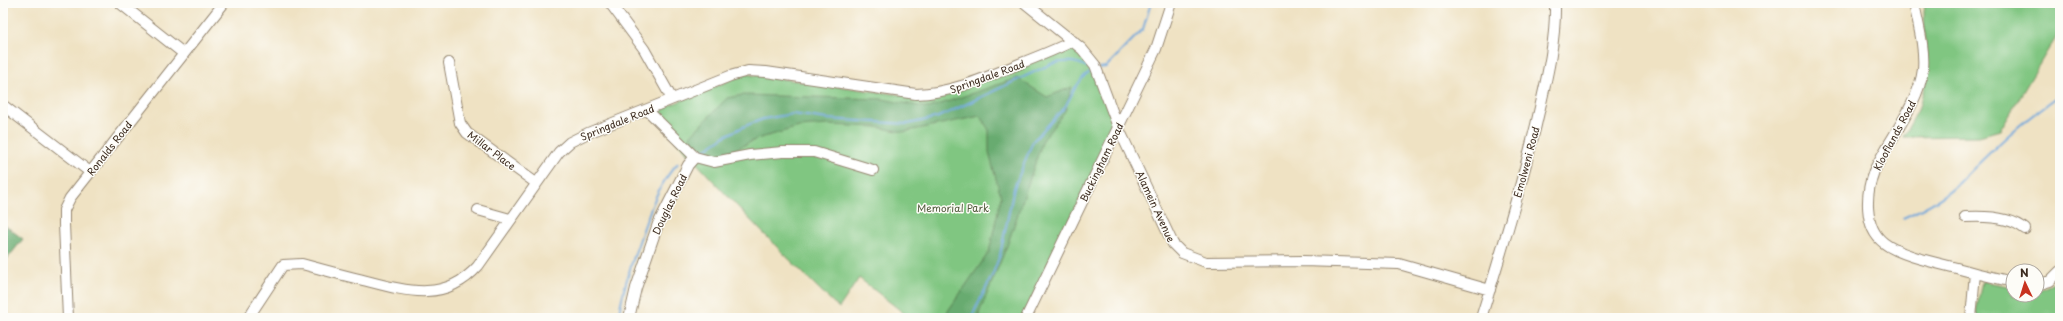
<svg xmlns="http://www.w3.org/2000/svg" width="2063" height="321" viewBox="0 0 2063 321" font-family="'Playpen Sans',sans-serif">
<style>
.green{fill:#80c681;stroke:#5e7850}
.forest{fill:#68ab6f;stroke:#526a46}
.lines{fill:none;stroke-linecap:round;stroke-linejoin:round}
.stream{stroke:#6ba5db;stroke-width:2}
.minor-casing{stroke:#958670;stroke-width:12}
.minor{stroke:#fff;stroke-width:10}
.labels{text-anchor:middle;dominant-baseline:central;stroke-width:3;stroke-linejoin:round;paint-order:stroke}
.street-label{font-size:10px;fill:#3b2a1e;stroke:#fdfcf7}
.park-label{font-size:10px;fill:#50593c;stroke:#fdfcf7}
</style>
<rect width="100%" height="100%" fill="#fdfcf7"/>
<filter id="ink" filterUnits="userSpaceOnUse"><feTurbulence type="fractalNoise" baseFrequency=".025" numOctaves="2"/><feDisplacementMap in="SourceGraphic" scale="8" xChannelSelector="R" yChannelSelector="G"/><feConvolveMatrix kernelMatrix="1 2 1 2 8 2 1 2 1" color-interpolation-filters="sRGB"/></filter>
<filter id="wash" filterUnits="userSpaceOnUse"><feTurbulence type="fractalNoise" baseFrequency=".012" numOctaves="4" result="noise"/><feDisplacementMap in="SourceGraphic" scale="16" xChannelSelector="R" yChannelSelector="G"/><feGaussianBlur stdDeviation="0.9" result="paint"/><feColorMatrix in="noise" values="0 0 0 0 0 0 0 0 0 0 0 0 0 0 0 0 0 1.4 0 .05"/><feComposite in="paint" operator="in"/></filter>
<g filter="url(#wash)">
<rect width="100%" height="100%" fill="#efe2c3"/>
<path class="green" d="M1925 3H2060V28L2057 35 2000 130 1979 136 1903 137 1918 110 1927 77 1924 13Z
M1076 47 1083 49 1115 127 1022 318H910L859 278 839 308C773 245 711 180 651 113L745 74 932 99 1065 48Z
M2060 280V318H1975L1982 281 2013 287V295H2037V291Z"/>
<path class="forest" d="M1017 78 1047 97 1072 87 1065 111 1043 140 1007 246 980 311 979 318H943L989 252 1001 197 989 153V130L980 116 903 132 876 127 828 125 799 127 757 139 715 159 698 156 690 136 727 98 743 95 882 99 929 108Z
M3 224 23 239 3 264Z"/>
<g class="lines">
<path class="stream" d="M1099 68 1106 67 1143 29 1151 3
M700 153 725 136 745 126 763 119 793 114 827 119 908 124 939 117 1051 64C1059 62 1068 60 1077 63 1083 64 1086 68 1093 68
M1903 218C1923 209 1945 198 1960 182 1977 165 1993 149 2011 133 2027 119 2043 107 2060 95
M618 318C623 288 632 261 642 233 651 207 659 183 678 163
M971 318 992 276 1000 255 1014 188 1033 141 1065 107 1075 88 1085 75 1093 70"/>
</g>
</g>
<g filter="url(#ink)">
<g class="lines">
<defs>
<path id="minor" d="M120 3 183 53
M610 3 644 49 672 99
M1025 3 1082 49 1095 65 1118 127 1173 244 1182 253 1206 262 1303 261 1399 264 1490 290
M1914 3C1918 24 1925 48 1923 69 1919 104 1889 139 1874 171 1866 192 1863 227 1884 243 1903 258 1950 265 1975 273L1971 318
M449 63 460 123 467 133 536 183
M4 106 90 172
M695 157 714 162 750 155 783 152H814L873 170
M478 210 510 219
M1965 217C1983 216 2010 216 2025 229
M1975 273 2013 282
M2037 285 2050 281 2060 271
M68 318 64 224V210L70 198 224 3
M248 318 283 265 302 264C324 270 346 276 367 281 409 292 446 302 478 266L559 152 570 142 588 133 730 76 748 71 766 72 916 94C952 93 985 78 1019 64 1037 57 1055 50 1073 41
M629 318 636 288 658 224 688 165 695 157 647 110
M1026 318 1156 49 1171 3
M1481 318C1501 254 1520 190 1536 125 1545 85 1556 45 1555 3"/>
</defs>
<use href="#minor" class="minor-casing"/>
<use href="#minor" class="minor"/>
</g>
</g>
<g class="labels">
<g class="street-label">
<text transform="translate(987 76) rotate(-20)">Springdale Road</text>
<text transform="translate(617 122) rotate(-22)">Springdale Road</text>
<text transform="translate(1894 135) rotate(-62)">Klooflands Road</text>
<text transform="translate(109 148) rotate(-52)">Ronalds Road</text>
<text transform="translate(492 150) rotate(37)">Millar Place</text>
<text transform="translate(1101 162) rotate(-64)">Buckingham Road</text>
<text transform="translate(1526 162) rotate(-75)">Emolweni Road</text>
<text transform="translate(669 204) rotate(-64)">Douglas Road</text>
<text transform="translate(1156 206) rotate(65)">Alamein Avenue</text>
</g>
<g class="park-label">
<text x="953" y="207">Memorial Park</text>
</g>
</g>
<rect width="2063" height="321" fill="none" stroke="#fdfcf7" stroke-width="16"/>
<g transform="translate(2025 283) rotate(356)"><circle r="19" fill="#fdfcf7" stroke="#afa8a0"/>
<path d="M0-3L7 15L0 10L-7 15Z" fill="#c8321e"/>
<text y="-6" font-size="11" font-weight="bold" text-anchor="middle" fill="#3b2a1e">N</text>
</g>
</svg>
